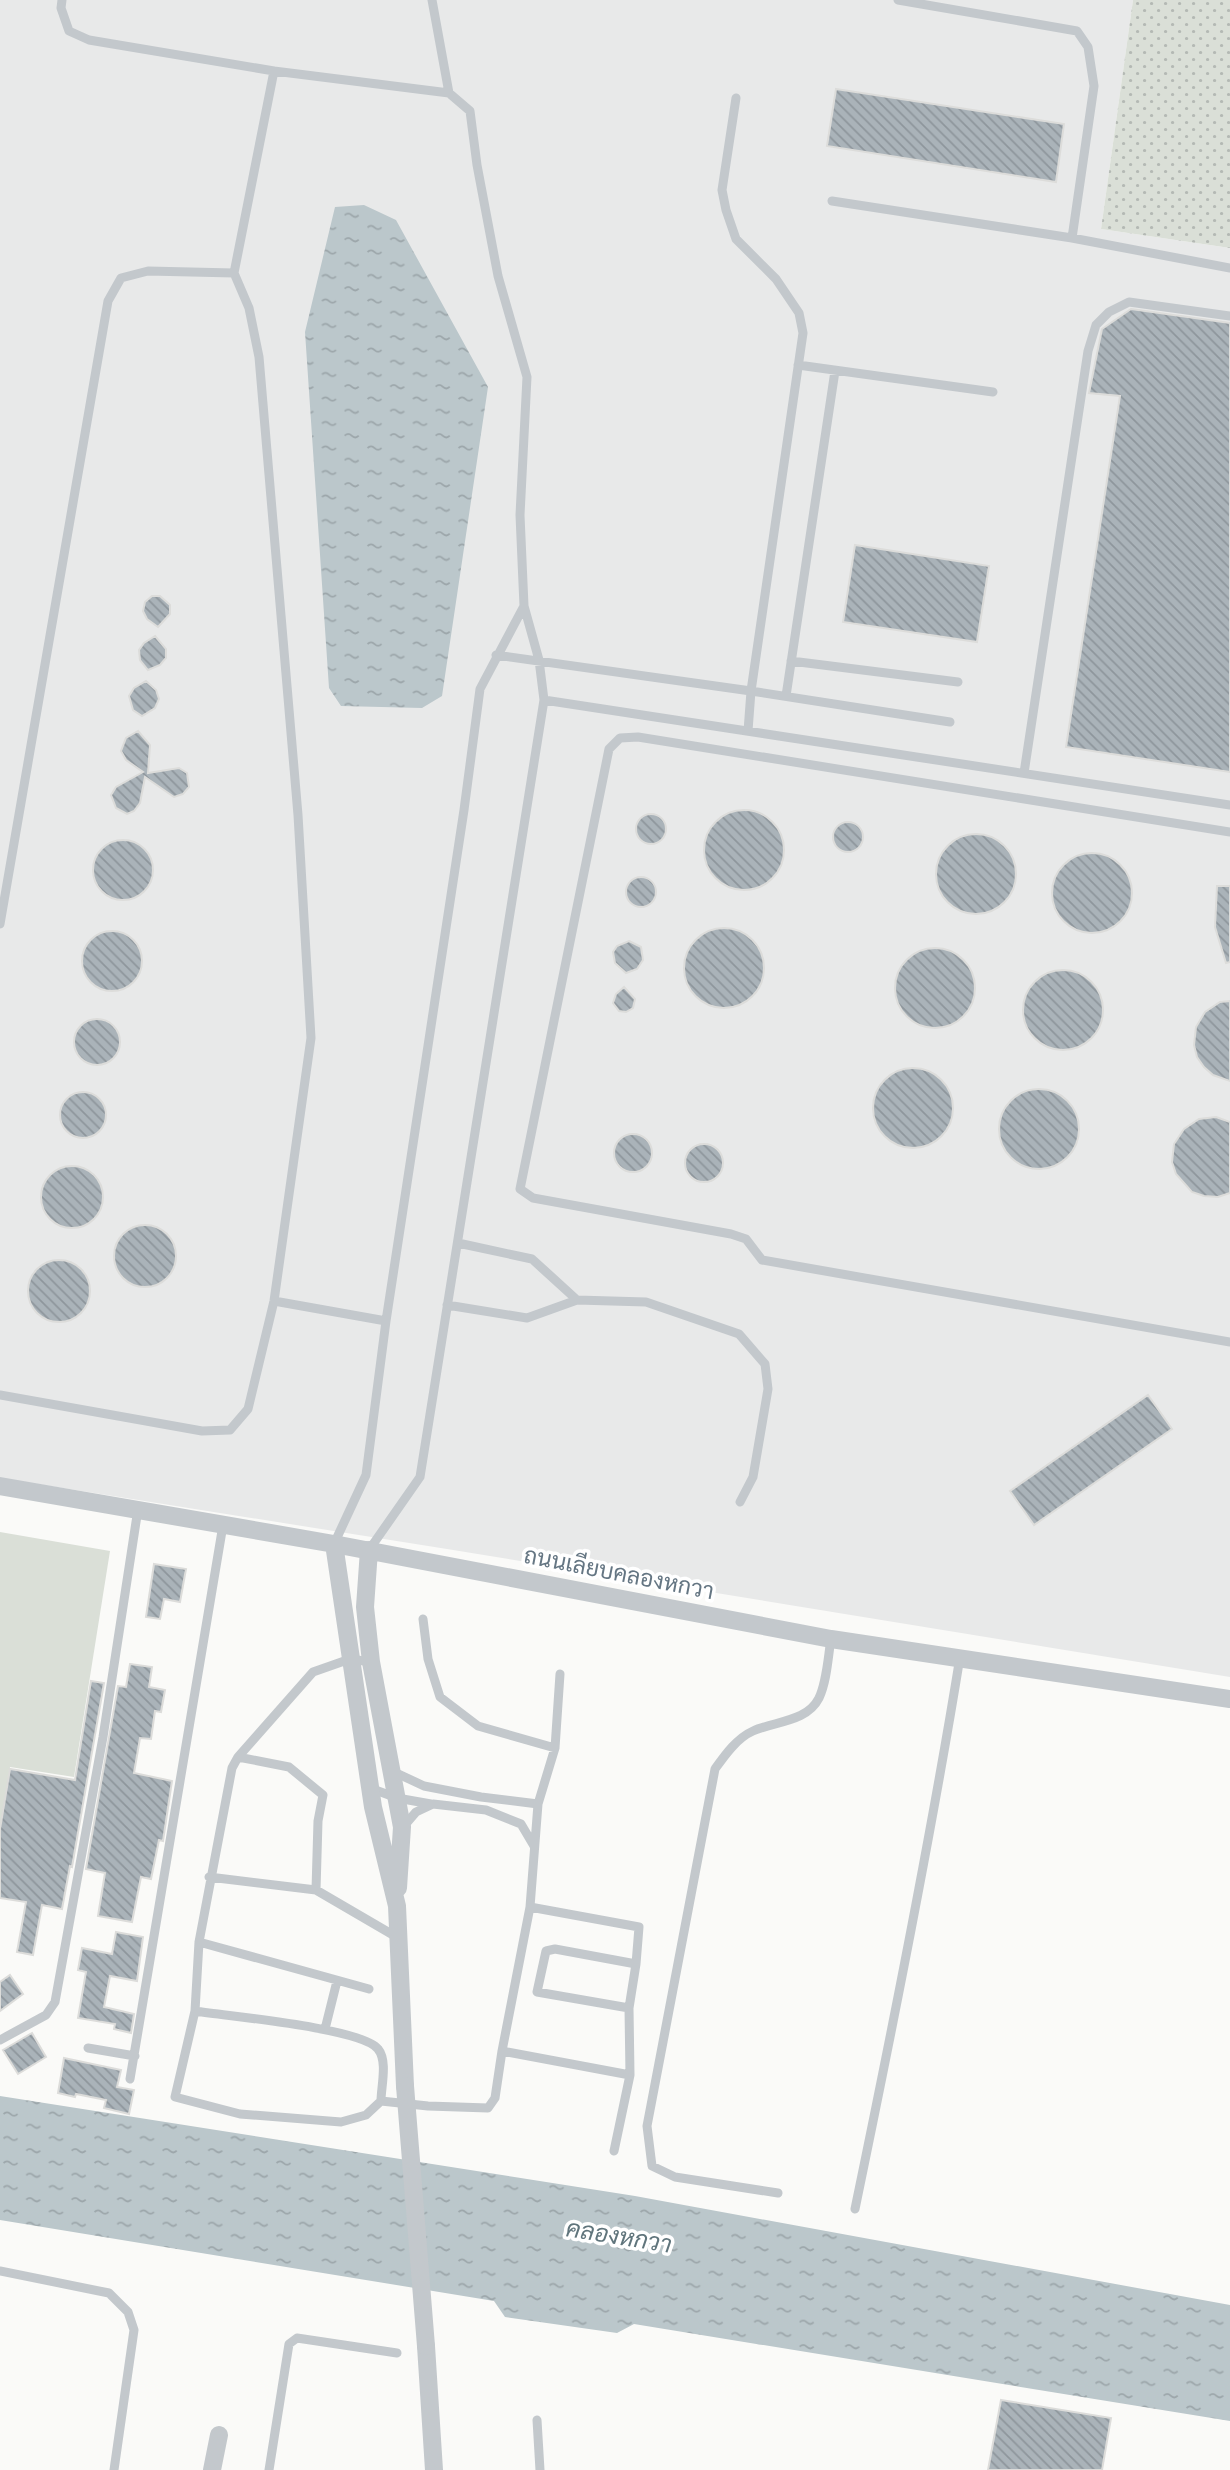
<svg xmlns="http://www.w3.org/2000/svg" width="1230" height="2470" viewBox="0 0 1230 2470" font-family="'Asap Condensed',Sarabun,sans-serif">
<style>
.built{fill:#e8e9e9}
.grass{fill:url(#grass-dots)}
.pitch{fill:#dadfd7}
.water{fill:url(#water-ripples)}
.building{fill:url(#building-back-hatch);stroke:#dcdcda;stroke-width:2}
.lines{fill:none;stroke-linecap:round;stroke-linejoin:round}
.lane{stroke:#c3c8cc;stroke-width:9}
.street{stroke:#c3c8cc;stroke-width:18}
.street-bridge{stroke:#c3c8cc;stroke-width:18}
.labels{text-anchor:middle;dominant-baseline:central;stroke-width:7;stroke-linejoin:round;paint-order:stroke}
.street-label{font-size:23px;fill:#657683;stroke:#fff}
.water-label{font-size:24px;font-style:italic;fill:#60757c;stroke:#fff}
</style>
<defs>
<pattern id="grass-dots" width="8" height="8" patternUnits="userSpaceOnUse" patternTransform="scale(1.75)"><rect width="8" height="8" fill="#dadfd7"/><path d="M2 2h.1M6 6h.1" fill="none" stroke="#b4b9b4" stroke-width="1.8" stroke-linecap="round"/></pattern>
<pattern id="water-ripples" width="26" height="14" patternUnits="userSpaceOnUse" patternTransform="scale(1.75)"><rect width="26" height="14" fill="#bbc7cb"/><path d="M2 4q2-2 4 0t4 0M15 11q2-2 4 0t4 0" fill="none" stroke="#9ca6aa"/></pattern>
<pattern id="building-back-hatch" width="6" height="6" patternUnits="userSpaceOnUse" patternTransform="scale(1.75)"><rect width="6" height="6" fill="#aab3b9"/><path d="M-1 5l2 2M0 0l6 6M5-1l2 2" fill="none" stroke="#8e969c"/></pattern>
</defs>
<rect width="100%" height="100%" fill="#fafaf8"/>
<path class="built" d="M0 0H1133L1101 229 1230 248V1677L447 1549 0 1478Z"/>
<path class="grass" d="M1133 0H1230V248L1101 229Z"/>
<path class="pitch" d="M0 1532 110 1551 74 1777 10 1767 0 1829Z"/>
<path class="water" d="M364 205 396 220 488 387 442 696 422 708 341 706 329 688 305 332 335 207Z
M0 2096 635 2196 1230 2305V2421L634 2324 617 2333 505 2317 494 2301 0 2220Z"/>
<path class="building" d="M836 89 1064 124 1056 182 827 146Z
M1131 309 1230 323V772L1066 747 1120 396 1089 393 1102 329Z
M855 545 989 566 977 642 843 622Z
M152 596H160L170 605V614L158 627 147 619 143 611 145 602Z
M155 636 166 649V658L160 665 148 670 140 660 139 650 144 643Z
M146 681 156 690 159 699 155 708 142 716 133 710 129 696 134 688Z
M138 731 150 745 148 773 179 768 187 773 189 787 183 794 174 797 145 777 140 803 134 811 127 814 116 808 111 795 116 787 143 772 126 760 121 751 126 738Z
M704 850a40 40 0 1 1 80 0a40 40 0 1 1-80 0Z
M636 829a15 15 0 1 1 30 0a15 15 0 1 1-30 0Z
M833 837a15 15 0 1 1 30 0a15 15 0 1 1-30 0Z
M936 874a40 40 0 1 1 80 0a40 40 0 1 1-80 0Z
M93 870a30 30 0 1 1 60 0a30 30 0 1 1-60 0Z
M1052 893a40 40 0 1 1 80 0a40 40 0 1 1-80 0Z
M626 892a15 15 0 1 1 30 0a15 15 0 1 1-30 0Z
M1217 886H1230V962L1226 963 1215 927Z
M684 968a40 40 0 1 1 80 0a40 40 0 1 1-80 0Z
M82 961a30 30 0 1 1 60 0a30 30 0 1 1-60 0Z
M629 941 641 947 643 960 637 969 626 973 615 963 613 952 617 946Z
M895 988a40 40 0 1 1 80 0a40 40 0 1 1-80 0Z
M1023 1010a40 40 0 1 1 80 0a40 40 0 1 1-80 0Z
M624 987 635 999 633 1008 626 1012 619 1011 613 1003 616 994Z
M1230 1001V1081L1213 1075 1204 1067 1197 1057 1194 1045 1196 1027 1205 1012 1220 1002Z
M74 1042a23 23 0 1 1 46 0a23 23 0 1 1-46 0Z
M873 1108a40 40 0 1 1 80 0a40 40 0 1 1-80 0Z
M999 1129a40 40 0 1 1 80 0a40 40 0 1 1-80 0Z
M60 1115a23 23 0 1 1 46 0a23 23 0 1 1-46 0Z
M1216 1117 1230 1122V1193L1218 1197 1204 1196 1192 1192 1176 1174 1172 1162 1174 1144 1184 1129 1199 1119Z
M614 1153a19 19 0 1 1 38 0a19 19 0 1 1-38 0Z
M685 1163a19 19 0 1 1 38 0a19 19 0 1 1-38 0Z
M41 1197a31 31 0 1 1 62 0a31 31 0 1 1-62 0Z
M114 1256a31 31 0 1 1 62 0a31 31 0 1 1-62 0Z
M28 1291a31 31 0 1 1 62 0a31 31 0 1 1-62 0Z
M1148 1395 1172 1429 1034 1525 1010 1491Z
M154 1564 186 1569 180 1602 164 1599 160 1619 146 1617Z
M130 1664 152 1667 149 1687 165 1690 161 1712 155 1711 151 1739 140 1738 134 1773 172 1781 163 1841 159 1840 151 1879 141 1877 132 1922 98 1916 105 1873 86 1869 118 1686 126 1687Z
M91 1681 104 1683 72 1867 70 1866 62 1909 42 1905 33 1955 17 1952 26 1902 0 1898V1829L10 1769 75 1780Z
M116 1932 143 1937 137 1981 110 1976 104 2007 134 2014 131 2033 114 2029 115 2024 78 2018 86 1972 78 1970 82 1948 112 1954Z
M10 1975 23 1994 0 2011V1982Z
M32 2033 46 2057 18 2074 3 2050Z
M64 2058 121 2070 117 2087 134 2090 129 2114 104 2108 106 2100 76 2094 75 2097 58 2093Z
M1001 2400 1111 2418 1102 2470H988Z"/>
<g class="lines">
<path class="lane" d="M62 0 61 8 69 31 89 40 274 71 449 93 470 111 477 165 498 276 527 377 520 515 524 606 539 660 544 700 420 1477 369 1550
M432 0 449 93
M898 0 1077 31 1088 47 1094 86 1072 238 1230 268
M832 201 1072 238
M798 365 993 392
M496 655 751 691 803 333 799 313 776 279 736 239 726 210 722 190 736 98
M791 661 958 682
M786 696 835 371
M544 700 1230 805
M748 731 751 691 950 722
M1024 773 1088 351 1096 325 1109 312 1129 302 1230 316
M1230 832 638 737 620 738 609 749 520 1189 533 1198 731 1234 746 1239 762 1260 1230 1342
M0 924 108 301 121 278 148 271 234 273
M458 1243 532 1259 577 1300
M274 1301 386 1321
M447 1305 527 1318 577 1300 646 1302 739 1334 765 1364 768 1389 753 1477 740 1502
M0 1395 202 1431 230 1430 248 1409 274 1301 311 1038 298 815 259 357 249 308 234 273 274 71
M334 1544 366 1475 386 1321 464 810 480 689 524 606
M423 1619 428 1659 440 1697 478 1726 555 1748
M238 1757 289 1767 323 1795 318 1821 316 1890
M392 1771 424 1786 481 1797 538 1804
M370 1788 397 1798 431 1804
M404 1826 416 1812 433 1804 486 1810 521 1824 534 1846
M209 1877 316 1890 400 1939
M530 1907 639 1927 636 1964 629 2008 630 2075 614 2151
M199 1942 369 1989
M629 2008 537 1992 546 1951 555 1949 636 1964
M195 2011C227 2016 362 2028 378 2049 388 2061 381 2087 381 2101L366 2115 341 2122 240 2114 175 2097 195 2011 199 1942 232 1768 238 1757 313 1672 350 1659 371 1662
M325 2029 337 1981
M0 2040 46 2015 55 2002 103 1737 138 1509
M88 2048 135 2056
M502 2051 630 2075
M130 2079 223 1525
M381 2101 428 2106 488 2108 495 2098 502 2051 530 1907 538 1804 555 1748 560 1674
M778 2193 675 2177 652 2166 647 2126 715 1769C725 1755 737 1738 753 1731 775 1721 807 1722 819 1698 827 1681 828 1657 831 1639
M855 2209C893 2026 930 1842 960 1657
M0 2271 109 2293 128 2312 134 2330 114 2470
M537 2420 540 2470
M269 2470 289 2344 297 2338 397 2353"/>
<path class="street" d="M0 1486 334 1544 831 1639 1230 1699
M334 1544 373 1807 397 1906 405 2086
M369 1550 365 1607 371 1662 402 1827 398 1888
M426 2346 434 2470
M212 2470 219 2435"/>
<path class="street-bridge" d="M405 2086 426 2346"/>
</g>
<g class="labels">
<g class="street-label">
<text transform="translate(619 1573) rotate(11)">ถนนเลียบคลองหกวา</text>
</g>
<g class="water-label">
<text transform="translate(619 2236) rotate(9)">คลองหกวา</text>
</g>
</g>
</svg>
